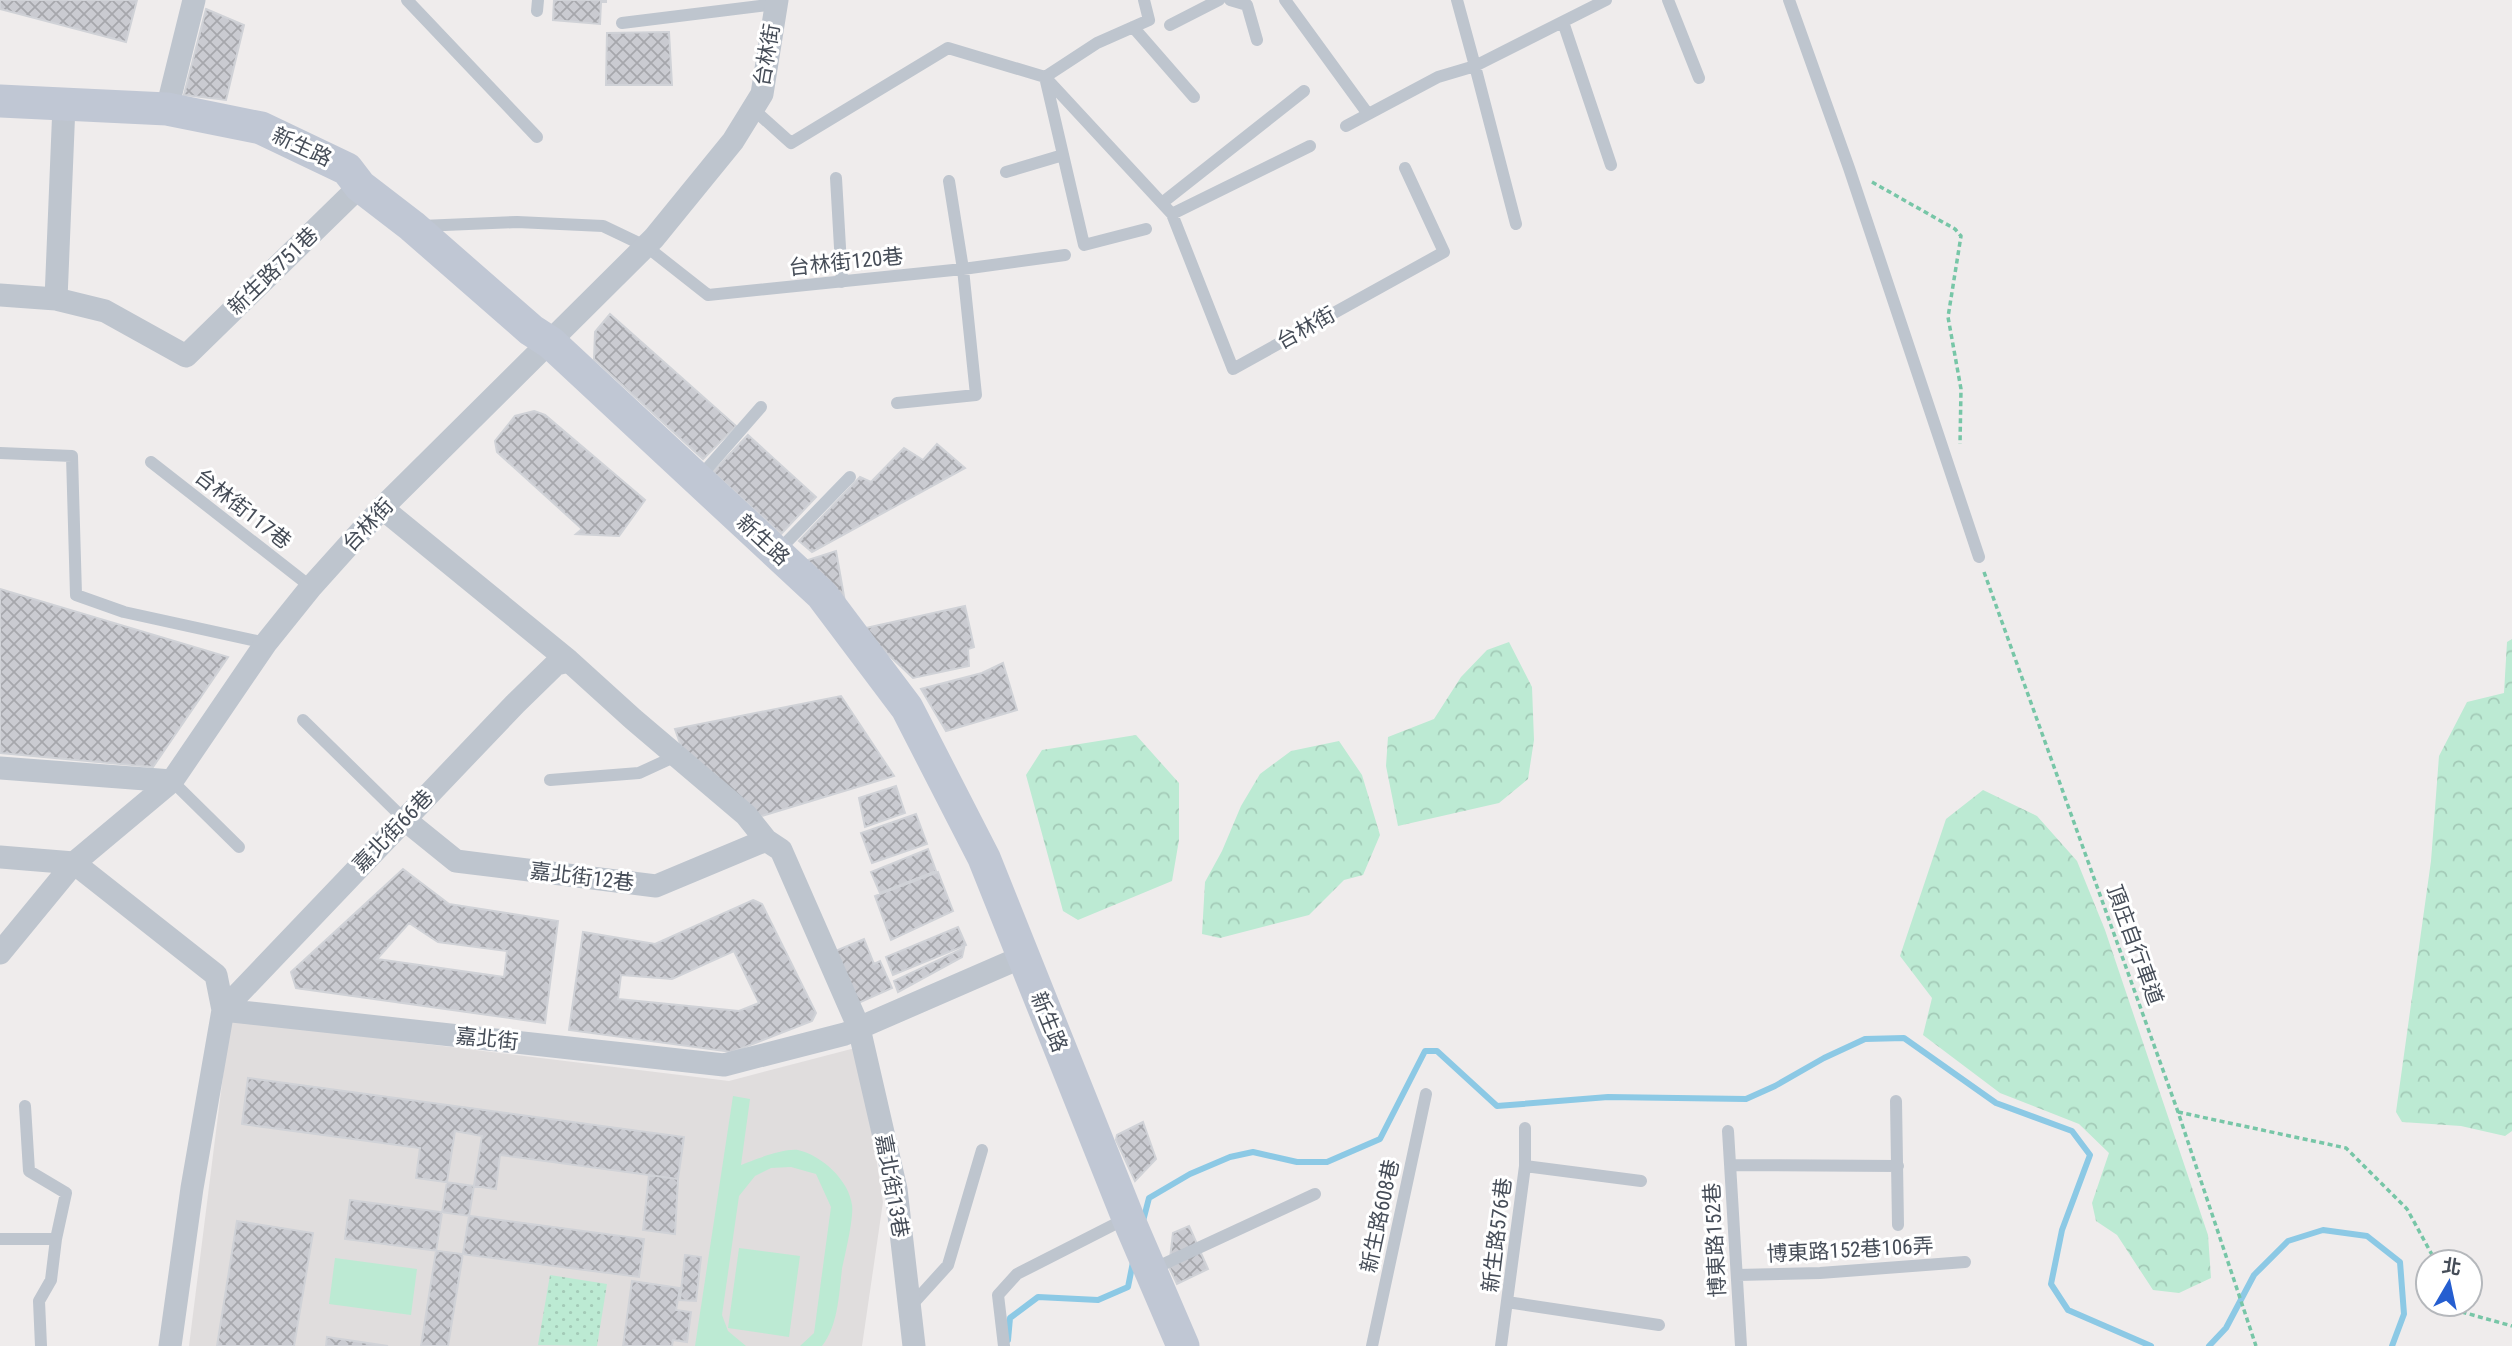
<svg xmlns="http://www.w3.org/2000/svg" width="2512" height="1346" viewBox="0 0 2512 1346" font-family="'Roboto Condensed','Noto Sans TC',sans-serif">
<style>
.education{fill:#e0dddd}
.green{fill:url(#green-dots)}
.forest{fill:url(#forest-crowns)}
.pitch{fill:#bcead3}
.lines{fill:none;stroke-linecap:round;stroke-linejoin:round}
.stream{stroke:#8cc9e5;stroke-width:6}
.building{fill:url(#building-cross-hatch);stroke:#d0d2d7;stroke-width:2;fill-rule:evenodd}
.path{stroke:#77c6a7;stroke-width:3.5;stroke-dasharray:5 3.5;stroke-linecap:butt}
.lane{stroke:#bec5ce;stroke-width:12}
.street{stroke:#bec5ce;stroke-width:23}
.secondary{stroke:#c0c7d4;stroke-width:33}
.labels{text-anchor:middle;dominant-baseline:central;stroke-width:6;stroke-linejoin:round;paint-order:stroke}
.street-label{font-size:21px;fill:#464d58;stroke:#fff}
</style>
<defs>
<pattern id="green-dots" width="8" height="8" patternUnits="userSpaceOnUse" patternTransform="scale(1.75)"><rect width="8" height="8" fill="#bcead3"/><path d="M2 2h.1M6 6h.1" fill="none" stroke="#a3cab7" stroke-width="1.8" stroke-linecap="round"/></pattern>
<pattern id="forest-crowns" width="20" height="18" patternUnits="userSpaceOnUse" patternTransform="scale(1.75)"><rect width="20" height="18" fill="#bcead3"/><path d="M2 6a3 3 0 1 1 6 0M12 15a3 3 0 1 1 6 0" fill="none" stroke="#a3cab7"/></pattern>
<pattern id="building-cross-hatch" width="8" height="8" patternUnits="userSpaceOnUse" patternTransform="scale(1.75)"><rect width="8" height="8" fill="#cacbd1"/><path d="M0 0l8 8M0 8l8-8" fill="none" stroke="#a6a7ac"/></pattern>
</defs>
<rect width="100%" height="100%" fill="#efecec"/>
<path class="education" d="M230 1020 729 1081 859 1047 883 1202 862 1346H189Z"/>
<path class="green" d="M550 1275 607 1284 597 1346 538 1345Z"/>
<path class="forest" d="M2512 639V1131L2505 1136 2461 1126 2402 1122 2396 1112 2431 861 2439 756 2467 702 2504 693 2507 642Z
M1509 642 1532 687 1534 740 1528 779 1499 803 1398 826 1386 766 1388 737 1434 719 1461 677 1487 650Z
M1136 735 1179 783V840L1172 881 1078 920 1063 911 1026 775 1042 750Z
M1339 741 1362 775 1380 835 1363 875 1344 880 1309 915 1220 938 1202 934 1205 882 1222 851 1241 806 1260 774 1291 751Z
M1983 790 2037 816 2077 861 2105 930 2208 1235 2211 1278 2179 1293 2153 1290 2117 1235 2096 1221 2092 1203 2109 1153 2079 1124 2000 1093 1923 1035 1932 998 1900 956 1946 819Z"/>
<path class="pitch" d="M733 1096 750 1099 741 1165C753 1160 784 1148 798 1150 821 1155 849 1180 852 1205 854 1217 845 1255 842 1269 839 1294 838 1326 822 1346H800L814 1333 831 1207 816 1174 791 1167 771 1168 755 1176 739 1196 722 1315 728 1331 746 1346H695Z
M739 1248 800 1256 789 1337 728 1328Z
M335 1258 417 1269 411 1315 329 1304Z"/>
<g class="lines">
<path class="stream" d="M1143 1221 1149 1198 1190 1174 1230 1157 1253 1152 1297 1162H1327L1380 1139 1425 1051H1437L1497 1106 1608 1097 1746 1099 1775 1086 1824 1058 1865 1039 1904 1038 1996 1103 2072 1131 2090 1155 2062 1230 2051 1284 2068 1310 2151 1346
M1008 1340 1010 1318 1038 1297 1098 1300 1128 1287 1133 1262
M2209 1346 2226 1328 2254 1275 2288 1241 2323 1230 2367 1236 2400 1262 2404 1314 2392 1346"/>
</g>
<path class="building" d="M0 0H137L126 42 0 9Z
M554 0H606V2H601L600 24 553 20Z
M206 9 244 25 226 100 184 95Z
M669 32 672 85H606L607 33Z
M610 314 736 426 703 459 594 359 595 332Z
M534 411 545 415 645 500 619 536 576 534 582 529 497 452 495 441 515 416Z
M748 435 816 497 781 534 713 472Z
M937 444 965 468 812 552 799 541 860 477 871 482 904 448 923 460Z
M836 551 845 602 802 562Z
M0 589 228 657 153 767 0 753Z
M965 606 974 647 968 649 969 666 913 678 861 629Z
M1003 663 1017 710 946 731 921 689 982 673Z
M841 696 894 776 755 818 683 752 675 729Z
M896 786 905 813 865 827 859 798Z
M916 814 927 844 872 863 861 833Z
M928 849 936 871 880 893 871 872Z
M403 869 449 904 558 921 545 1023 296 988 291 972ZM409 923 438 942 507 951 504 977 377 959Z
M938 872 953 911 891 940 875 896Z
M753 900 762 904 816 1013 812 1021 732 1052 569 1030 583 932 655 944ZM734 951 759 1003 739 1011 618 999 621 975 672 979Z
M958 927 966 945 893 975 886 957Z
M864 939 874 964 880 961 892 988 854 1005 833 952Z
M964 948 962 957 898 992 894 981Z
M248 1078 684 1137 678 1179 500 1155 496 1189 416 1178 420 1148 242 1124Z
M1143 1122 1156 1159 1135 1181 1116 1140 1117 1135Z
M455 1131 482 1136 448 1346H421Z
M649 1175 678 1179 675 1234 643 1230Z
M350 1200 644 1239 639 1277 345 1239Z
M237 1221 313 1233 294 1346H217Z
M1189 1226 1208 1269 1177 1284 1169 1267 1173 1233Z
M685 1255 701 1257 696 1301 680 1300Z
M632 1281 680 1288 676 1310 691 1312 687 1342 673 1340 672 1346H623Z
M327 1337 388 1346H326Z"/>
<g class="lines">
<path class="path" d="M1872 182 1955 229 1961 236 1948 317 1961 389 1960 444
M1984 572 2178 1112 2256 1346
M2178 1112 2346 1148 2407 1209 2436 1262
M2458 1304 2462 1312 2512 1326"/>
<path class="lane" d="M407 0 537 137
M1144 0 1149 20 1097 43 1045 77 1084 245 1146 229
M1230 0 1247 5 1257 40
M1285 0 1368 114
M1668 0 1699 78
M1789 0 1849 168 1979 557
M537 11 538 0
M1563 22 1611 165
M622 23 776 4
M1170 25 1219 0
M1133 27 1194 97
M753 109 791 143 948 48 1045 77 1172 214 1310 146
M1346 126 1438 77 1475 66 1457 0
M1006 172 1063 155
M836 178 842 282
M1162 203 1304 91
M1172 214 1233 369 1444 252 1405 168
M1516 224 1475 66 1606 0
M421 226 517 222 603 226 647 247 708 295 963 269 1065 255
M897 403 976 395 963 269 949 181
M0 453 72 456 76 595 124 612 266 643
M151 462 311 587
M698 479 761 407
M777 552 850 477
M303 720 404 819
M550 780 639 773 676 756
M172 781 239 847
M1896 1101 1898 1225
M25 1106 29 1171 66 1193 56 1239 51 1280 39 1301 41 1346
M1728 1131 1741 1346
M1730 1165 1898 1166
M1525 1166 1641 1181
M0 1239H56
M1153 1269 1315 1194
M1737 1275 1820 1273 1965 1262
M1507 1302 1659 1325
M909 1308 948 1265 982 1150
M1004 1346 998 1295 1017 1274 1127 1218
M1372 1346 1426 1094
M1501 1346 1525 1166V1128"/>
<path class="street" d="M167 109 194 0
M0 295 56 299 105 311 186 356 360 186
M56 299 64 105
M382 508 569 661 633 719 746 815 766 840 781 850 859 1028 896 1189 914 1346
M0 768 172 781
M404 819 456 861 656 886 766 840
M0 857 74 863 216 975 223 1010 192 1188 170 1346
M0 953 74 863 172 781 266 643 311 587 382 508 654 238 733 141 762 94 777 0
M223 1010 724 1065 845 1034 1022 957
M223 1010 515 704 556 664 569 661"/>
<path class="secondary" d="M0 101 167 109 261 128 347 169 360 186 412 226 531 330 551 343 822 595 907 708 984 858 1128 1218 1183 1346"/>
</g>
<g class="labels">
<g class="street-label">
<text transform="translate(767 55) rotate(-80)">台林街</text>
<text transform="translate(302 147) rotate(25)">新生路</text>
<text transform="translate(846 262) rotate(-6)">台林街120巷</text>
<text transform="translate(273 271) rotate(-44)">新生路751巷</text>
<text transform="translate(1306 328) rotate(-29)">台林街</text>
<text transform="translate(243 509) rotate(38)">台林街117巷</text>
<text transform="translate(368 525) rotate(-47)">台林街</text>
<text transform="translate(763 540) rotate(43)">新生路</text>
<text transform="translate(393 831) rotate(-46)">嘉北街66巷</text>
<text transform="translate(582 877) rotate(7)">嘉北街12巷</text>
<text transform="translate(2135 945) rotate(70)">頂庄自行車道</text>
<text transform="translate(1049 1022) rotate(68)">新生路</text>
<text transform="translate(487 1039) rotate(6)">嘉北街</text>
<text transform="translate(892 1186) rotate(80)">嘉北街13巷</text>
<text transform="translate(1380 1216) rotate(-78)">新生路608巷</text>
<text transform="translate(1497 1235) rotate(-83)">新生路576巷</text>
<text transform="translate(1715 1240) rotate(-93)">博東路152巷</text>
<text transform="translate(1850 1250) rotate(-3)">博東路152巷106弄</text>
</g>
</g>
<g transform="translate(2449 1283) rotate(9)"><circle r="33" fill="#ffffff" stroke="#b5b8bc" stroke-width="2"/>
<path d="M0-5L12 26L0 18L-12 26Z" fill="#255ed0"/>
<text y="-10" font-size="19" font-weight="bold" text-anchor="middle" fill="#464d58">北</text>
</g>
</svg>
